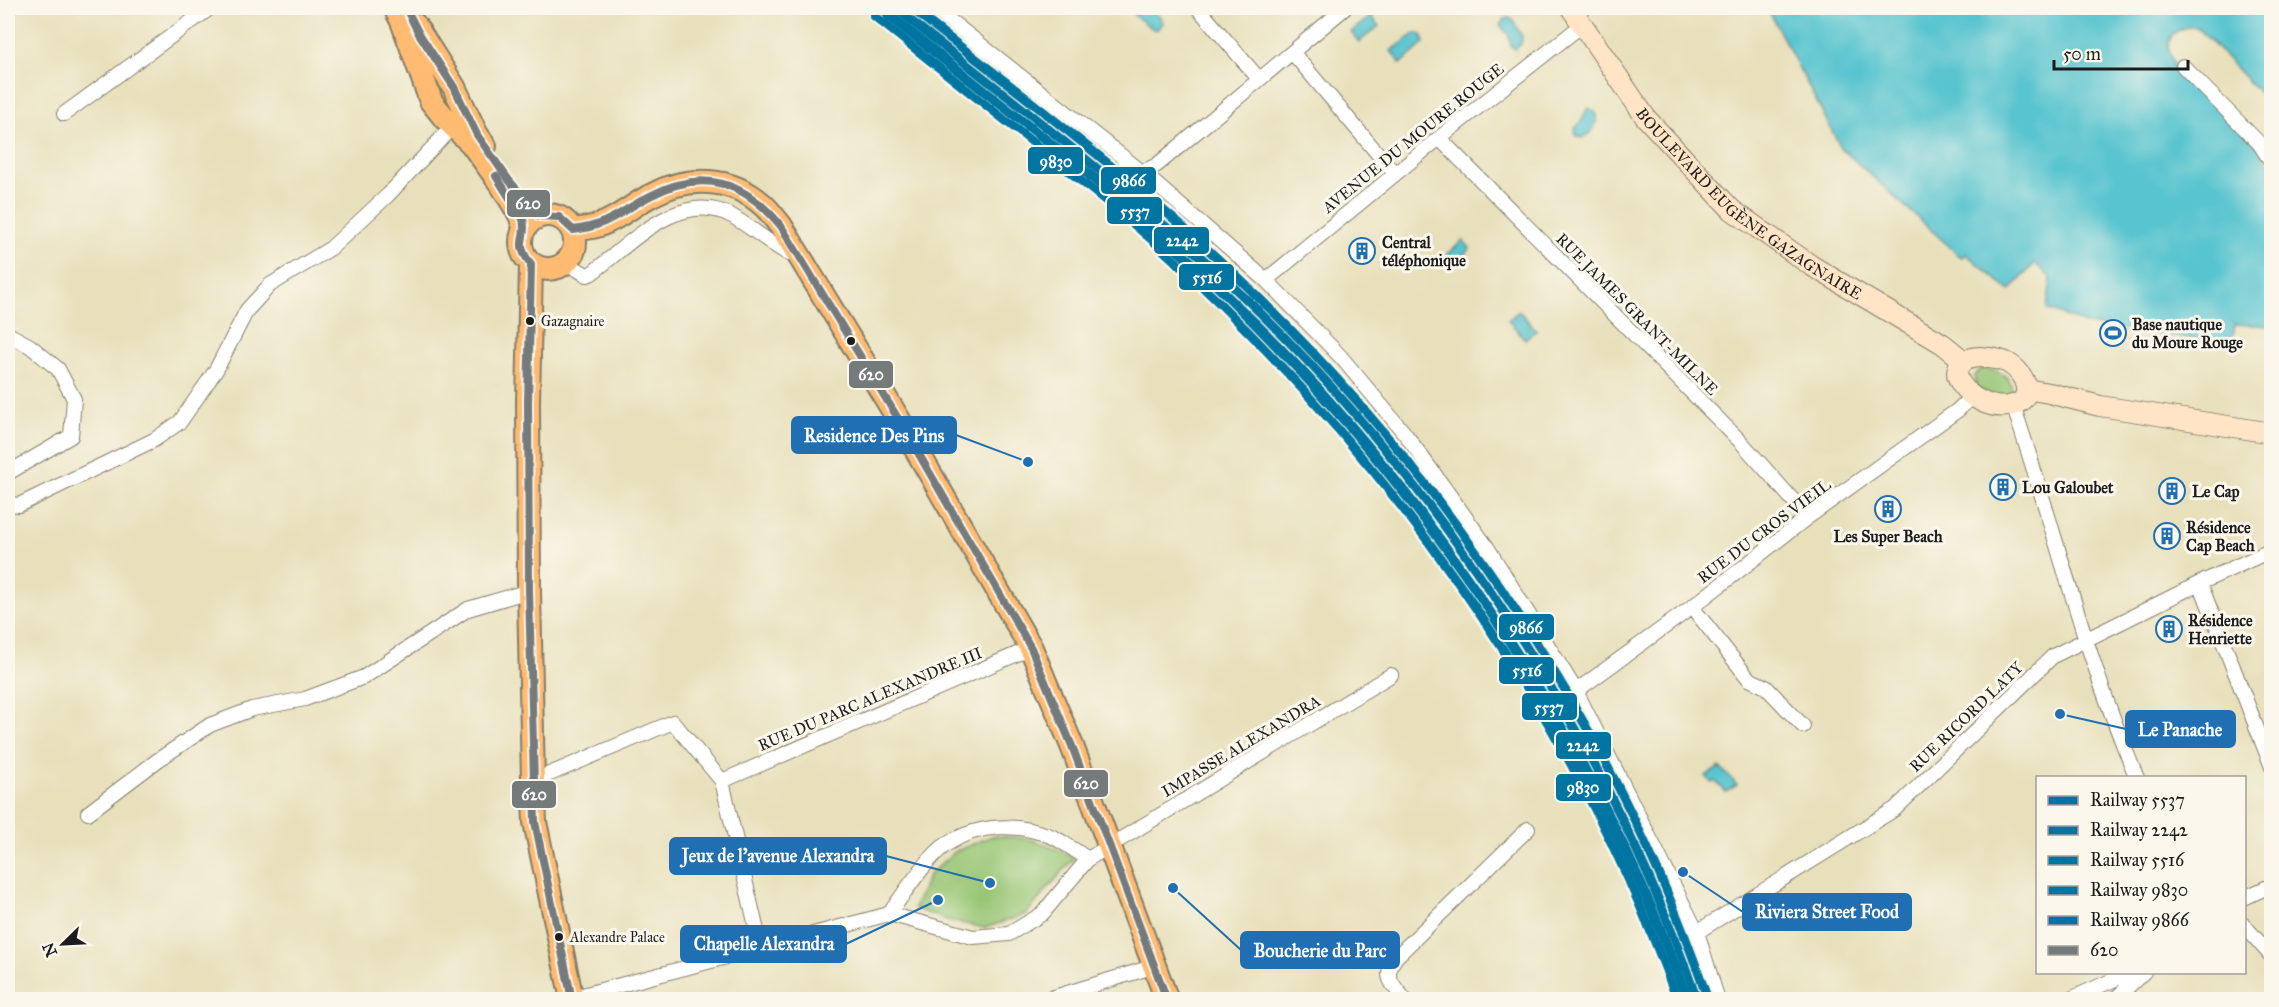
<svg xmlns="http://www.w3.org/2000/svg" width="2279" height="1007" viewBox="0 0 2279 1007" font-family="'IM FELL Great Primer',serif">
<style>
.green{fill:#98c675;stroke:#5a7148;stroke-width:1.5}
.water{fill:#58c4cf;stroke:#3a7076;stroke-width:1.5}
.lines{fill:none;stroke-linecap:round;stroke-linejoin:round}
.street-casing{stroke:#827e6c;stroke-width:16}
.secondary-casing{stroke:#827e6c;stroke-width:22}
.primary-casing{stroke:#827e6c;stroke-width:26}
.street{stroke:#fff;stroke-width:14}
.secondary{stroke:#ffe4c6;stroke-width:20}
.primary{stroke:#ffbb71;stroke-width:22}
.bus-1-casing{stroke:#fbf7ec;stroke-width:12}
.bus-1{stroke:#757a7b;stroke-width:8}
.rail-1-casing{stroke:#fbf7ec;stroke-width:14}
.rail-2-casing{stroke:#fbf7ec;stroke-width:14}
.rail-3-casing{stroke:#fbf7ec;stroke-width:14}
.rail-4-casing{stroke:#fbf7ec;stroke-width:14}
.rail-5-casing{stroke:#fbf7ec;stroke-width:14}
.rail-1{stroke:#0075a1;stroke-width:9}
.rail-2{stroke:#0075a1;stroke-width:9}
.rail-3{stroke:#0075a1;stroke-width:9}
.rail-4{stroke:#0075a1;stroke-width:9}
.rail-5{stroke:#0075a1;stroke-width:9}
.bus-dot{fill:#1c1c1c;stroke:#fbf7ec;stroke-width:2}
.labels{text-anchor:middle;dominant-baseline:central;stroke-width:6;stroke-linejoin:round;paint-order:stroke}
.bus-label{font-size:14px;fill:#1c1c1c;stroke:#fbf7ec;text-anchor:start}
.street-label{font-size:16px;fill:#1c1c1c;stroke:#fbf7ec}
.poi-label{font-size:16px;font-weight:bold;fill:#1c1c1c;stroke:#fbf7ec;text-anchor:start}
.leader{fill:none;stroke:#1f6fb2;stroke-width:2}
.callout-dot{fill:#1f6fb2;stroke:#fbf7ec;stroke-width:2}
.callout{fill:#1f6fb2;stroke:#1f6fb2;stroke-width:2}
.callout-label{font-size:18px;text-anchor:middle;font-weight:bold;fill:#fff}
.line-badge{stroke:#fbf7ec;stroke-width:2}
.badge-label{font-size:16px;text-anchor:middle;font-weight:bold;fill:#fff}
</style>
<rect width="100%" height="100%" fill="#fbf7ec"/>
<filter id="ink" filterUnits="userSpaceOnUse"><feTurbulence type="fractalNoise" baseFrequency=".0167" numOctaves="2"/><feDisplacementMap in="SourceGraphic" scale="12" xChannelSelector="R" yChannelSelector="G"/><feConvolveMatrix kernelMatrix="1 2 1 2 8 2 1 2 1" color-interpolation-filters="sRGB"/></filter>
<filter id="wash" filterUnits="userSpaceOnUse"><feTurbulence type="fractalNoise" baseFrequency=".008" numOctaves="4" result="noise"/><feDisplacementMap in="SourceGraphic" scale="24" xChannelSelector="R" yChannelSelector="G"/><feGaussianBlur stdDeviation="1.35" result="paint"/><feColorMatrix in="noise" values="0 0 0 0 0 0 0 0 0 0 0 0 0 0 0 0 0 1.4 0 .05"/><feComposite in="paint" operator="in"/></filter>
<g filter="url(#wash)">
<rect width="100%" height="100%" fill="#e8e0bb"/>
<path class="green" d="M1981 369C1996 369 2013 375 2012 392 2000 401 1989 394 1977 388L1974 376Z
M992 836C1028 837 1042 840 1074 858L1026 914 985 928 946 920 914 908 929 875 954 852Z"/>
<path class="water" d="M1135 8H1149L1161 18 1163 23 1158 29H1153L1134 15Z
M1781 8H2271V105L2197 27C2175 25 2160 42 2174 62L2172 64 2257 146 2271 168V326L2235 324 2232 344 2086 324 2047 309 2051 278 2035 263 2010 291 1966 254 1962 258 1841 148 1770 13Z
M1371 16 1379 26 1359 42 1351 32Z
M1508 18 1513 20 1522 37 1521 44 1515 49 1511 46 1508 34 1500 25 1505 19Z
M1416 33 1422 35 1424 43 1401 64 1391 51Z
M1589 108 1595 112 1597 120 1591 133 1582 138 1576 135 1575 128C1585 121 1583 112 1589 108Z
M1463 240 1470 248 1453 265 1445 257Z
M1519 311 1536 330 1525 339 1508 320Z
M1720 767 1737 785 1726 792 1715 781 1712 783 1706 776Z"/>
</g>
<g filter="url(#ink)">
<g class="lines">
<defs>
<path id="street" d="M934 8 1142 172 1266 280 1341 357 1406 435 1487 547 1576 691 1697 932 1718 1000
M1198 8 1259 79
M1292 52 1395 174
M2183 66 2259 143 2272 163
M64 114 210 8
M1439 138 1742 443 1808 517
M1142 172 1157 165 1345 8
M566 263 587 275 592 273C630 244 680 188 732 216 752 228 769 243 789 254L796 250
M1266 280 1439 138 1582 25
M8 334 30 346 58 369 74 399 71 436 8 473
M2013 405C2055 529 2085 657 2137 778
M8 504 19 505 154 440 180 422 216 370 247 310 270 285 331 248 388 195 453 126
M2200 583 2272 767
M1692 607 1749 679 1766 687 1803 726
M1576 691 1692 607 1808 517 1958 410 1971 397
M533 781 673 722 722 781
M88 813 158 760 210 725 252 709 305 699 364 677 468 609 529 591
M2244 898 2272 885
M889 914C903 895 928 856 947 844 980 823 1018 823 1053 837 1065 843 1077 852 1088 859
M2244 925 2272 957
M1697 932 1895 809 2053 656 2200 583 2272 550
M761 948 722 781 1031 648
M571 998 889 914 973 937 1009 934 1042 914 1088 859 1391 675
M1045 1000 1155 966
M1405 1000C1391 982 1382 977 1396 957L1528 829
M2068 1000 2131 972
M2114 1000 2144 972"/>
<g id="secondary">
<path id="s1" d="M1571 8 1646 118 1732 210 1812 266 1943 344 1964 361"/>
<path d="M1980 357C1989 358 1999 358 2008 363 2026 373 2038 402 2008 406 1971 412 1931 360 1980 357Z"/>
<path d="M2026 389 2049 393 2100 406 2272 433"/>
</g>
<path id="primary" d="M395 8 402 21 431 101 443 116 472 144 501 184 520 215 524 227
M414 24 454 87 477 135 485 146
M521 242a27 27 0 1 1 54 0a27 27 0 1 1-54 0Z
M573 230C582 229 591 228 600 225 619 218 634 204 652 195 688 175 732 177 763 205 770 211 775 219 781 226L902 425 1031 648 1072 746 1167 1000
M531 264 528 402 529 591 533 781 535 822 572 1000"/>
</defs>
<use href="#street" class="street-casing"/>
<use href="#secondary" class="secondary-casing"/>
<use href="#primary" class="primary-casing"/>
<use href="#street" class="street"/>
<use href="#secondary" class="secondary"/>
<use href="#primary" class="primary"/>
<defs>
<path id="bus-1" d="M406 8 418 32 454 87 477 135 508 179 539 216 559 217 573 230C609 226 622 210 652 195 704 168 745 182 781 226L902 425 1031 648 1072 746 1167 1000
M496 176 523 219C528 239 513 242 531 264L528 402 529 591 535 822 572 1000"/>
</defs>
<use href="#bus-1" class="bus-1-casing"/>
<use href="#bus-1" class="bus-1"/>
<defs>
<path id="rail-1" d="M881 8C929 46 976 84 1024 122 1070 158 1117 194 1160 233 1392 443 1582 703 1688 1000"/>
<path id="rail-2" d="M895 8C1014 102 1136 194 1246 299 1441 486 1609 744 1697 1000"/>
<path id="rail-3" d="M888 16C1007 110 1127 201 1237 305 1370 431 1479 581 1568 741 1614 824 1655 910 1686 1000"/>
<path id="rail-4" d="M874 16C922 54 969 92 1016 129 1062 166 1108 201 1152 240 1382 446 1572 707 1677 1000"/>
<path id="rail-5" d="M911 8C1028 100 1148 189 1255 294 1452 485 1618 736 1707 997"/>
</defs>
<use href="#rail-1" class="rail-1-casing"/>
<use href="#rail-2" class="rail-2-casing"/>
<use href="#rail-3" class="rail-3-casing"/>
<use href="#rail-4" class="rail-4-casing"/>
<use href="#rail-5" class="rail-5-casing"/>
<use href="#rail-1" class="rail-1"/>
<use href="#rail-2" class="rail-2"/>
<use href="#rail-3" class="rail-3"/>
<use href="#rail-4" class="rail-4"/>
<use href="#rail-5" class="rail-5"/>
</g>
</g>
<defs>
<symbol id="building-ring" viewBox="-11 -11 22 22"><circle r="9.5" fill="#fbf7ec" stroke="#1f6fb2" stroke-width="1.5"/><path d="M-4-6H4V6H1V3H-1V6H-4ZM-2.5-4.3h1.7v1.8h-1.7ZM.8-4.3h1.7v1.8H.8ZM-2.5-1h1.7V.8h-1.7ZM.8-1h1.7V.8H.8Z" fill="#1f6fb2"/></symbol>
<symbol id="stadium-ring" viewBox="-11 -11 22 22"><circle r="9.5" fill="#fbf7ec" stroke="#1f6fb2" stroke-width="1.5"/><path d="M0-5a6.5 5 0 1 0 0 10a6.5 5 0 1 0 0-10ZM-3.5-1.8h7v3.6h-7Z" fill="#1f6fb2"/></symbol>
</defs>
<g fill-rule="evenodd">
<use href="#building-ring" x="1347" y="236" width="30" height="30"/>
<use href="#stadium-ring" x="2098" y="318" width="30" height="30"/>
<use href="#building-ring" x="1988" y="472" width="30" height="30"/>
<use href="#building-ring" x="2157" y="476" width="30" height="30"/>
<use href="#building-ring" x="1873" y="494" width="30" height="30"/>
<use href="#building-ring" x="2152" y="521" width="30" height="30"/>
<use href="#building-ring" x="2154" y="614" width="30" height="30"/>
</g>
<g class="bus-dot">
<circle cx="530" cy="321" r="5"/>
<circle cx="851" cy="341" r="5"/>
<circle cx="559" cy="937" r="5"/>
</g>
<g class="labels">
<g class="bus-label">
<text x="541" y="321">Gazagnaire</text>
<text x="570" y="937">Alexandre Palace</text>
</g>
<g class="street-label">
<text transform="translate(1413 138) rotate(-39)">AVENUE DU MOURE ROUGE</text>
<text stroke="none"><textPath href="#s1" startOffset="268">BOULEVARD EUGÈNE GAZAGNAIRE</textPath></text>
<text transform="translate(1637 314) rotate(45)">RUE JAMES GRANT-MILNE</text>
<text transform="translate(1764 531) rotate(-37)">RUE DU CROS VIEIL</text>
<text transform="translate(870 699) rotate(-23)">RUE DU PARC ALEXANDRE III</text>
<text transform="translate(1966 717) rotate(-44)">RUE RICORD LATY</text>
<text transform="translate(1241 746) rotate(-31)">IMPASSE ALEXANDRA</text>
</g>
<g class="poi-label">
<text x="1382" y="242">Central<tspan x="1382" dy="18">téléphonique</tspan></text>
<text x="2132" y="324">Base nautique<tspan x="2132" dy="18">du Moure Rouge</tspan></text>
<text x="2022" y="487">Lou Galoubet</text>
<text x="2192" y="491">Le Cap</text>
<text x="2186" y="527">Résidence<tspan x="2186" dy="18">Cap Beach</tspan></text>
<text x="1888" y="536" text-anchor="middle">Les Super Beach</text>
<text x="2188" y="620">Résidence<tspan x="2188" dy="18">Henriette</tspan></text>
</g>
</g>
<path class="leader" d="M1028 462L956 435M2060 714L2126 729M990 883L886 856M1683 872L1743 912M938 900L846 944M1173 888L1241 950"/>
<g class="callout-dot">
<circle cx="1028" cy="462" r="6"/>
<circle cx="2060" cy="714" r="6"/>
<circle cx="990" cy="883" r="6"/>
<circle cx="1683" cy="872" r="6"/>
<circle cx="938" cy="900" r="6"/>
<circle cx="1173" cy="888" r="6"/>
</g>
<g class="callout">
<rect x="792" y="417" width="164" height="36" rx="6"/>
<rect x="2126" y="711" width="109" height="36" rx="6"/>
<rect x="670" y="838" width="216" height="36" rx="6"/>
<rect x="1743" y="894" width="168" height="36" rx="6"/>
<rect x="681" y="926" width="165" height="36" rx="6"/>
<rect x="1241" y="932" width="158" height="36" rx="6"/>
</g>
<g class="callout-label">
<text x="874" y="442">Residence Des Pins</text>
<text x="2180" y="736">Le Panache</text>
<text x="778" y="862">Jeux de l'avenue Alexandra</text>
<text x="1827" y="918">Riviera Street Food</text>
<text x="764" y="950">Chapelle Alexandra</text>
<text x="1320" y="957">Boucherie du Parc</text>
</g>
<g class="line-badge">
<rect x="1027" y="146" width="57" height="29" rx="6" fill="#0075a1"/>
<rect x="1100" y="166" width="57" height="29" rx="6" fill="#0075a1"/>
<rect x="506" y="189" width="45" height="29" rx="6" fill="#757a7b"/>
<rect x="1106" y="196" width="57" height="29" rx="6" fill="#0075a1"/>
<rect x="1153" y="226" width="57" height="29" rx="6" fill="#0075a1"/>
<rect x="1178" y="263" width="57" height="28" rx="6" fill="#0075a1"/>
<rect x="848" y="360" width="46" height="29" rx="6" fill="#757a7b"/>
<rect x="1498" y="613" width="57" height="28" rx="6" fill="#0075a1"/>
<rect x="1498" y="656" width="57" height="29" rx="6" fill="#0075a1"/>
<rect x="1521" y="692" width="57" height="29" rx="6" fill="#0075a1"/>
<rect x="1555" y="731" width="57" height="29" rx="6" fill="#0075a1"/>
<rect x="1063" y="769" width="46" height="29" rx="6" fill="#757a7b"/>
<rect x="1555" y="773" width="57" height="29" rx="6" fill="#0075a1"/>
<rect x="511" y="780" width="46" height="29" rx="6" fill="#757a7b"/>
</g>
<g class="badge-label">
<text x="1056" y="167">9830</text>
<text x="1129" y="186">9866</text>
<text x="528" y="209">620</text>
<text x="1135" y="217">5537</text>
<text x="1182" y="246">2242</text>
<text x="1207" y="283">5516</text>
<text x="871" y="380">620</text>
<text x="1526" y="633">9866</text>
<text x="1527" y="676">5516</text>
<text x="1549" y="713">5537</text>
<text x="1583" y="751">2242</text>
<text x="1086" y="789">620</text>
<text x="1583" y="793">9830</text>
<text x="534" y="800">620</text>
</g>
<rect width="2279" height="1007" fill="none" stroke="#fbf7ec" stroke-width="30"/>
<rect x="2036" y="776" width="210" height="198" fill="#fbf7ec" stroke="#a29f99" stroke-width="1.5"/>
<rect x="2048" y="796" width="30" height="9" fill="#0075a1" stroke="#a29f99" stroke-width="1.5"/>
<text x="2090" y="806" font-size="18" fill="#1c1c1c">Railway 5537</text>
<rect x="2048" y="826" width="30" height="9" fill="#0075a1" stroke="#a29f99" stroke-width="1.5"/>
<text x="2090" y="836" font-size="18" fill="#1c1c1c">Railway 2242</text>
<rect x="2048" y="856" width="30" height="9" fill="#0075a1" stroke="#a29f99" stroke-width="1.5"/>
<text x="2090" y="866" font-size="18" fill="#1c1c1c">Railway 5516</text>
<rect x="2048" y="886" width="30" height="9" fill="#0075a1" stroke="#a29f99" stroke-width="1.5"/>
<text x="2090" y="896" font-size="18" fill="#1c1c1c">Railway 9830</text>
<rect x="2048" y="916" width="30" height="9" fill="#0075a1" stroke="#a29f99" stroke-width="1.5"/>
<text x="2090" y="926" font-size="18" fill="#1c1c1c">Railway 9866</text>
<rect x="2048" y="946" width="30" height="9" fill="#757a7b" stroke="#a29f99" stroke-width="1.5"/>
<text x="2090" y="956" font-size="18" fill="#1c1c1c">620</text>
<g transform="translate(63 944) rotate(246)" stroke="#fbf7ec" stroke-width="4.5" paint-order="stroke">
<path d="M0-4.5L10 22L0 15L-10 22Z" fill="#1c1c1c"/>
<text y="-9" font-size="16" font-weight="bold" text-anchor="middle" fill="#1c1c1c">N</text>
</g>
<path d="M2054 60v9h134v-9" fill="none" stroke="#1c1c1c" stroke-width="3"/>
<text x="2063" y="60" font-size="18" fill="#1c1c1c" stroke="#fbf7ec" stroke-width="4.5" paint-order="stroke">50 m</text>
</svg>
